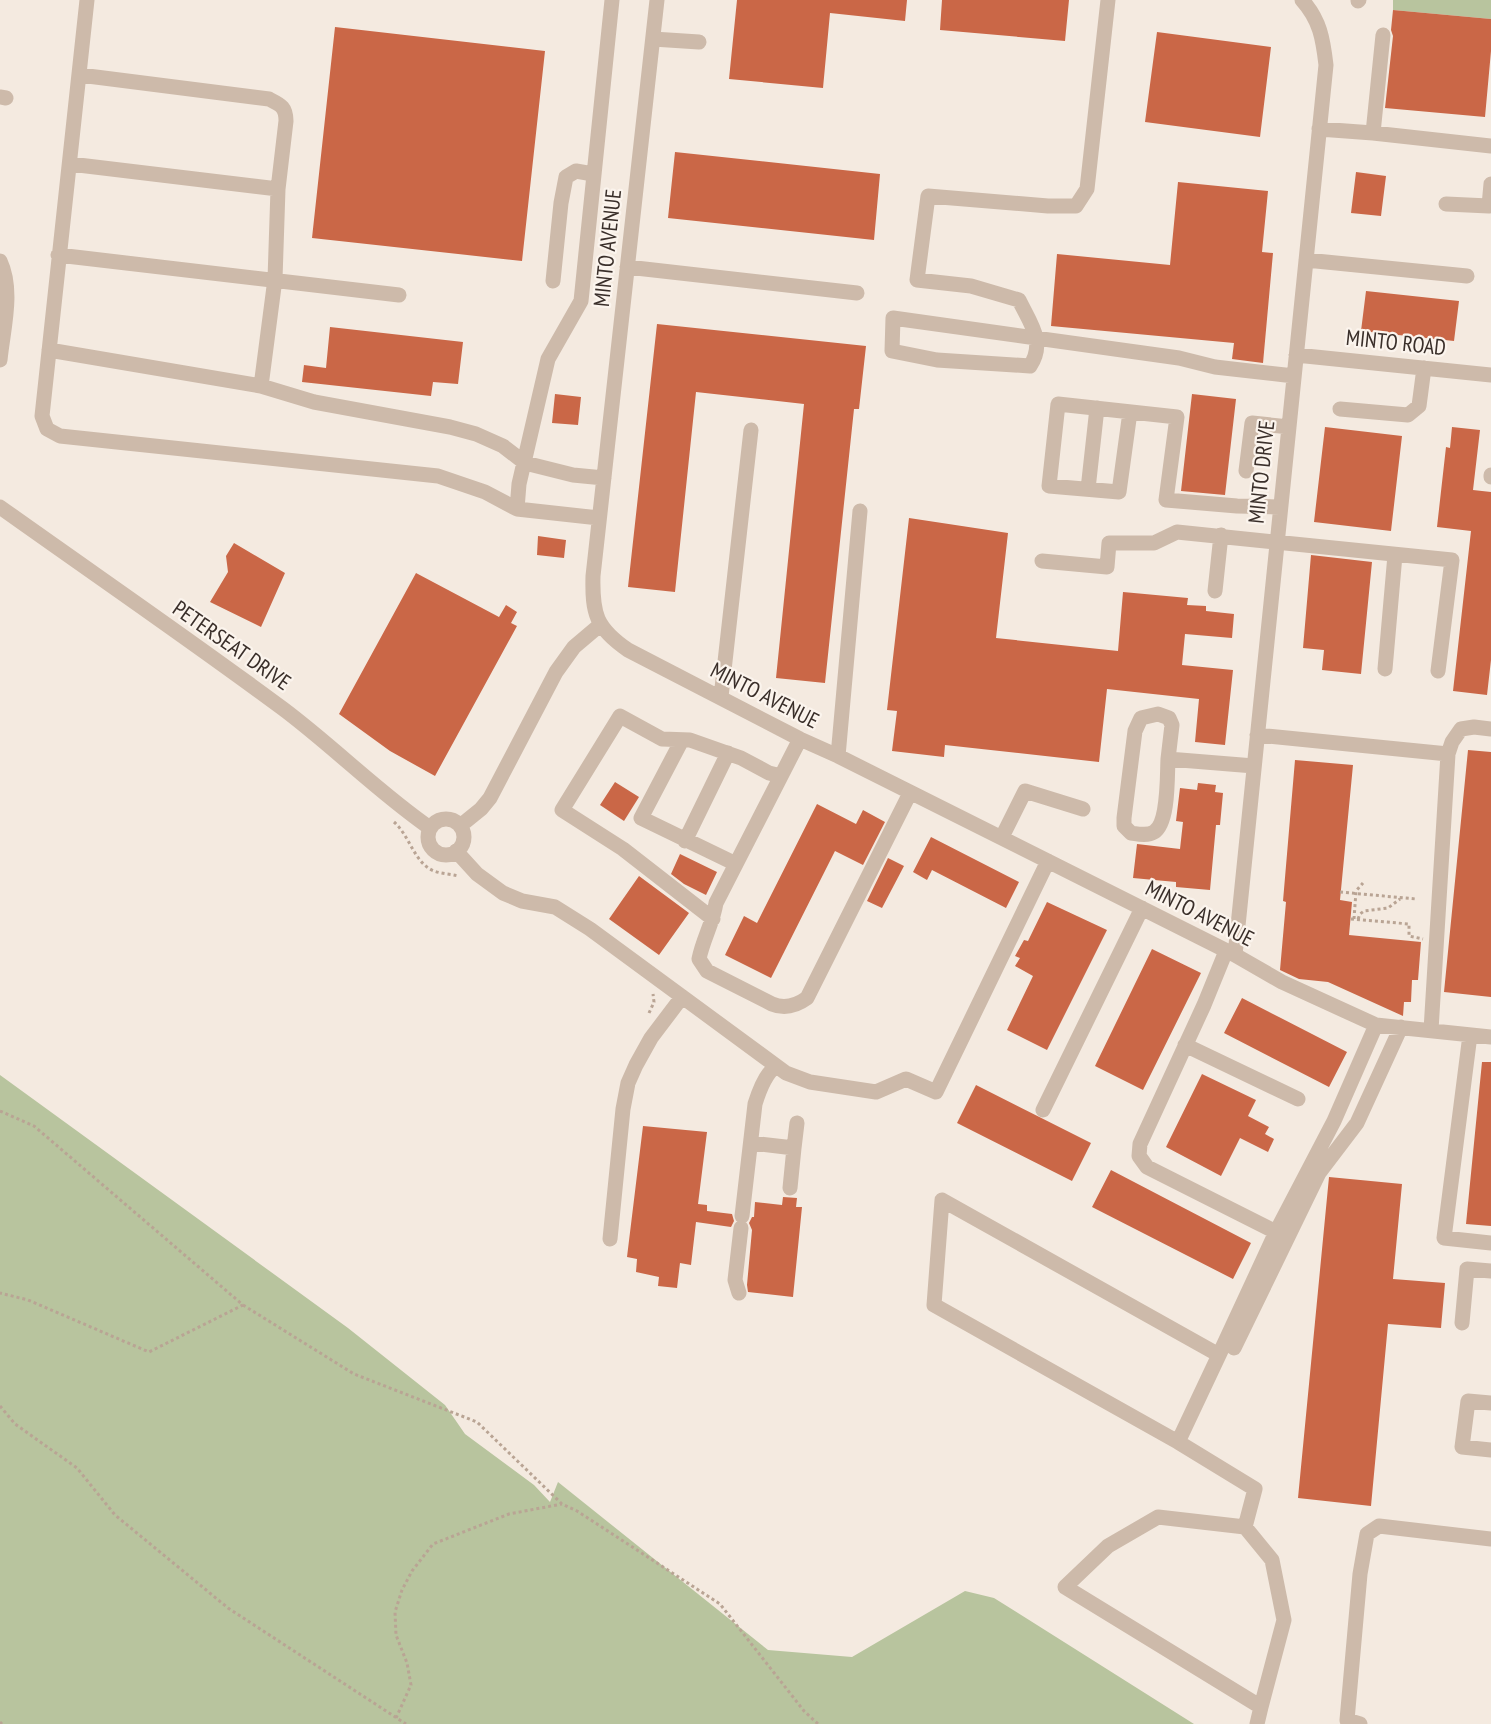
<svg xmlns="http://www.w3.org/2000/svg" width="1491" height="1724" viewBox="0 0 1491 1724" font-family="'PT Sans Narrow',sans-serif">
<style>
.green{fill:#b8c49e}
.building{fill:#ca6747}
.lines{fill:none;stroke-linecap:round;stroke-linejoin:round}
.path{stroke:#b9a494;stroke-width:3;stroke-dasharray:3 3;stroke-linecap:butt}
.minor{stroke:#cdbaaa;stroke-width:15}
.labels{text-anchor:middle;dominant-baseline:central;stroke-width:4.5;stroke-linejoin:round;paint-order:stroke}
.street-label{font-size:22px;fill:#3a2f2a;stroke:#fbf4ed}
</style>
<rect width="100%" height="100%" fill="#f4eae0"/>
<path class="green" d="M1393 0H1491V19L1393 10Z
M0 1075 348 1328 445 1405 465 1434 534 1485 550 1502 558 1482 768 1650 852 1657 965 1591 994 1598 1194 1724H0Z"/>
<path class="building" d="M737 0H907L905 21 830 13 823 88 729 79Z
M942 0H1069L1065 41 940 30Z
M1393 10 1491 19V51L1485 117 1385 108 1393 36 1391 30Z
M335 27 545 51 522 261 312 238Z
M1157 32 1271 47 1260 137 1145 122Z
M675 152 880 174 874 240 668 218Z
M1356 172 1386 176 1381 216 1351 213Z
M1178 182 1268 191 1262 252 1273 253 1263 363 1232 359 1234 343 1051 326 1057 254 1170 265Z
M1366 291 1459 301 1454 341 1361 331Z
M657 324 866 346 859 409H854L825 683 776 678 804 404 696 392 675 592 628 587Z
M330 327 463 342 458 384 433 382 431 396 302 382 304 365 326 368Z
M555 394 581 397 578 425 552 423Z
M1192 394 1236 399 1225 495 1181 491Z
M1325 427 1402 436 1391 531 1314 522Z
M1452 427 1480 430 1473 490 1491 492V660L1487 695 1453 691 1471 531 1437 527 1446 447 1450 448Z
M909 518 1008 533 996 638 1118 651 1123 592 1188 598 1187 605 1206 606V611L1234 614 1232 638 1185 634 1182 665 1233 670 1225 745 1195 742 1199 699 1107 689 1099 762 945 745 944 757 892 751 897 711 887 710Z
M538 536 566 540 564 558 537 555Z
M234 543 285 573 261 627 210 602 228 572 226 556Z
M1311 555 1372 562 1361 674 1322 670 1324 650 1303 648Z
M416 573 499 617 506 605 517 612 511 623 517 626 435 776 390 751 339 714Z
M1468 750 1491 752V997L1444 992Z
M1295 760 1353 765 1340 900 1352 902 1349 935 1421 942 1418 980H1412L1411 1002H1404L1403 1016 1328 982 1299 979 1280 970 1286 902 1283 901Z
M615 782 639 797 624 821 600 805Z
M1198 783 1216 785 1215 792 1223 793 1220 825H1216L1210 890 1176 887V882L1133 878 1137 844 1180 849 1183 822 1176 821 1180 788 1197 790Z
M817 804 856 824 863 810 885 822 863 865 835 851 771 978 725 955 744 916 757 923Z
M931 837 1019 882 1006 908 932 870 927 880 913 872Z
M680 854 717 872 706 895 684 884 671 874Z
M888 858 904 866 882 908 867 901Z
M639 876 689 913 659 955 609 919Z
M1047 902 1107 930 1047 1050 1007 1030 1033 976 1015 966 1020 958 1015 956 1024 940 1028 941Z
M1152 949 1201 973 1143 1090 1095 1066Z
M1242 998 1347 1052 1329 1087 1224 1033Z
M1482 1062H1491V1226L1466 1224Z
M1202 1074 1256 1100 1248 1116 1269 1127 1265 1134 1274 1139 1268 1152 1240 1138 1221 1176 1166 1147Z
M976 1085 1091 1143 1072 1181 957 1123Z
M643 1126 707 1132 698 1204 707 1205V1211L732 1214 734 1221 731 1227 696 1222 691 1265 680 1263 677 1288 658 1286 659 1277 636 1272 637 1259 627 1257Z
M1111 1170 1251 1243 1233 1279 1092 1207Z
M1329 1177 1402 1184 1393 1279 1445 1283 1441 1328 1388 1324 1371 1506 1298 1498Z
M783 1197 797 1198 796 1207H802L793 1297 748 1292 747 1285 752 1230 749 1223 752 1217H754L755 1202 782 1205Z"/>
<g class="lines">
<path class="path" d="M394 822C410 836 414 863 434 871 442 874 451 874 458 876
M1340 892 1416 899
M1351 919 1409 924V936L1423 939
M1354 919 1356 891 1363 883
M1358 919 1360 914 1364 911 1388 908 1400 899
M649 1013 654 1002 653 994
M0 1111 34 1126 243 1305 149 1352 28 1300 0 1293
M243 1305 354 1374 477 1422 562 1504 577 1511 720 1604 804 1711 818 1724
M0 1406 15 1424 77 1468 115 1515 228 1608 406 1724
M396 1718 411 1685 407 1663 396 1635 395 1612 402 1590 412 1571 433 1544 509 1514 562 1504
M0 1722 2 1724"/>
<path class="minor" d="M87 0 42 416 47 429 60 436 438 476 485 492 517 509 599 518
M657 0 593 576C592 614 596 628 628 650L800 739 838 756 1235 955 1282 982 1376 1025 1491 1037
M1108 0 1087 189 1076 206H1048L928 196 917 280 971 286 1019 300C1030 323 1046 342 1030 366L937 360 892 351 893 318 1179 358 1215 367 1294 376
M1358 1 1359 0
M653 39 699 42
M80 75 269 99C281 105 286 107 286 121L278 189 275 279 261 386 314 402 450 427 476 434 503 446 525 463 573 475 604 478
M0 97 6 98
M1319 129 1373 133 1491 146
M1373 133 1383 35
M70 164 278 189
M1446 204 1489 206 1491 184
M58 255 399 295
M1306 260 1467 276
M0 261C14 291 3 329 0 360
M627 267 857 293
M553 281 561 203 566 177 576 171 593 174
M49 350 261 386
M1296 355 1491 375
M1340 409 1408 415 1419 406 1424 368
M1130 412 1119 492 1049 486 1058 404 1177 417 1166 500 1237 506 1280 507
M1246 471 1252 423 1289 427
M1491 477V475
M1088 489 1097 408
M0 507C94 574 189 639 282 708 333 746 378 792 430 828
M517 509 519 484 548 359 581 301 612 0
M1042 561 1107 567 1109 543H1154L1177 532 1452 560 1438 671
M1215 591 1221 535
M1385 669 1395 555
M721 697 751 430
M1257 735 1448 754 1452 742 1461 729 1474 727 1491 729
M800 739 716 903C713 923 703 939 699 959L707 971 772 1004C784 1009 796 1006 807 998L910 793
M682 740 641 818 736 864
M838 756 860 511
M1168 759C1167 775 1169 823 1154 832 1148 836 1138 834 1131 833L1124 826V818L1135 731 1141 718 1158 714 1169 718 1172 725 1168 759 1254 766
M428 837a18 18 0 1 1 36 0a18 18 0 1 1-36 0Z
M460 826 481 809 490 798 556 672 574 647 600 625
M1002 837 1025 791 1083 809
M685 841 728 753
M456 851 477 874 503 893 522 901 555 907 590 929 786 1073 810 1082 876 1092 906 1079 936 1092 1048 861
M713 919 623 849 562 810 620 716 662 739 690 740 741 758 769 773 781 776
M1226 951 1204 1005 1140 1144 1139 1156 1147 1167 1276 1232
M1235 955 1326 65C1323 39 1320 20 1302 0
M1431 1030 1448 754
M1470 1035 1444 1238 1491 1243
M1185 1045 1298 1099
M1043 1110 1142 908
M752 1143 794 1148 797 1123
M790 1188 794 1148
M742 1216 755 1104C759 1091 765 1074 776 1066
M610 1239 623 1109 628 1083 636 1065 651 1038 682 997
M739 1293 735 1280 741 1228
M1462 1323 1467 1269 1491 1271
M1234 1348 1319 1173 1357 1123 1401 1027
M1219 1355 1178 1442 934 1305 942 1200 1219 1355 1276 1232 1334 1121 1376 1025
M1491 1403 1468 1401 1462 1447 1491 1450
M1178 1442 1255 1489 1245 1527 1158 1517 1108 1546 1065 1587 1261 1707 1284 1620 1272 1560 1245 1527
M1257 1724 1261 1707
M1360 1724 1347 1720 1360 1574 1367 1534 1379 1526 1491 1539"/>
</g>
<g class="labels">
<g class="street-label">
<text transform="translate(607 248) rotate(-84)">MINTO AVENUE</text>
<text transform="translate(1396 342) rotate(6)">MINTO ROAD</text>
<text transform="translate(1261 472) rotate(-84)">MINTO DRIVE</text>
<text transform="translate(232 645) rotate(35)">PETERSEAT DRIVE</text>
<text transform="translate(765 695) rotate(27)">MINTO AVENUE</text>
<text transform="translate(1200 913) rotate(27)">MINTO AVENUE</text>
</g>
</g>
</svg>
